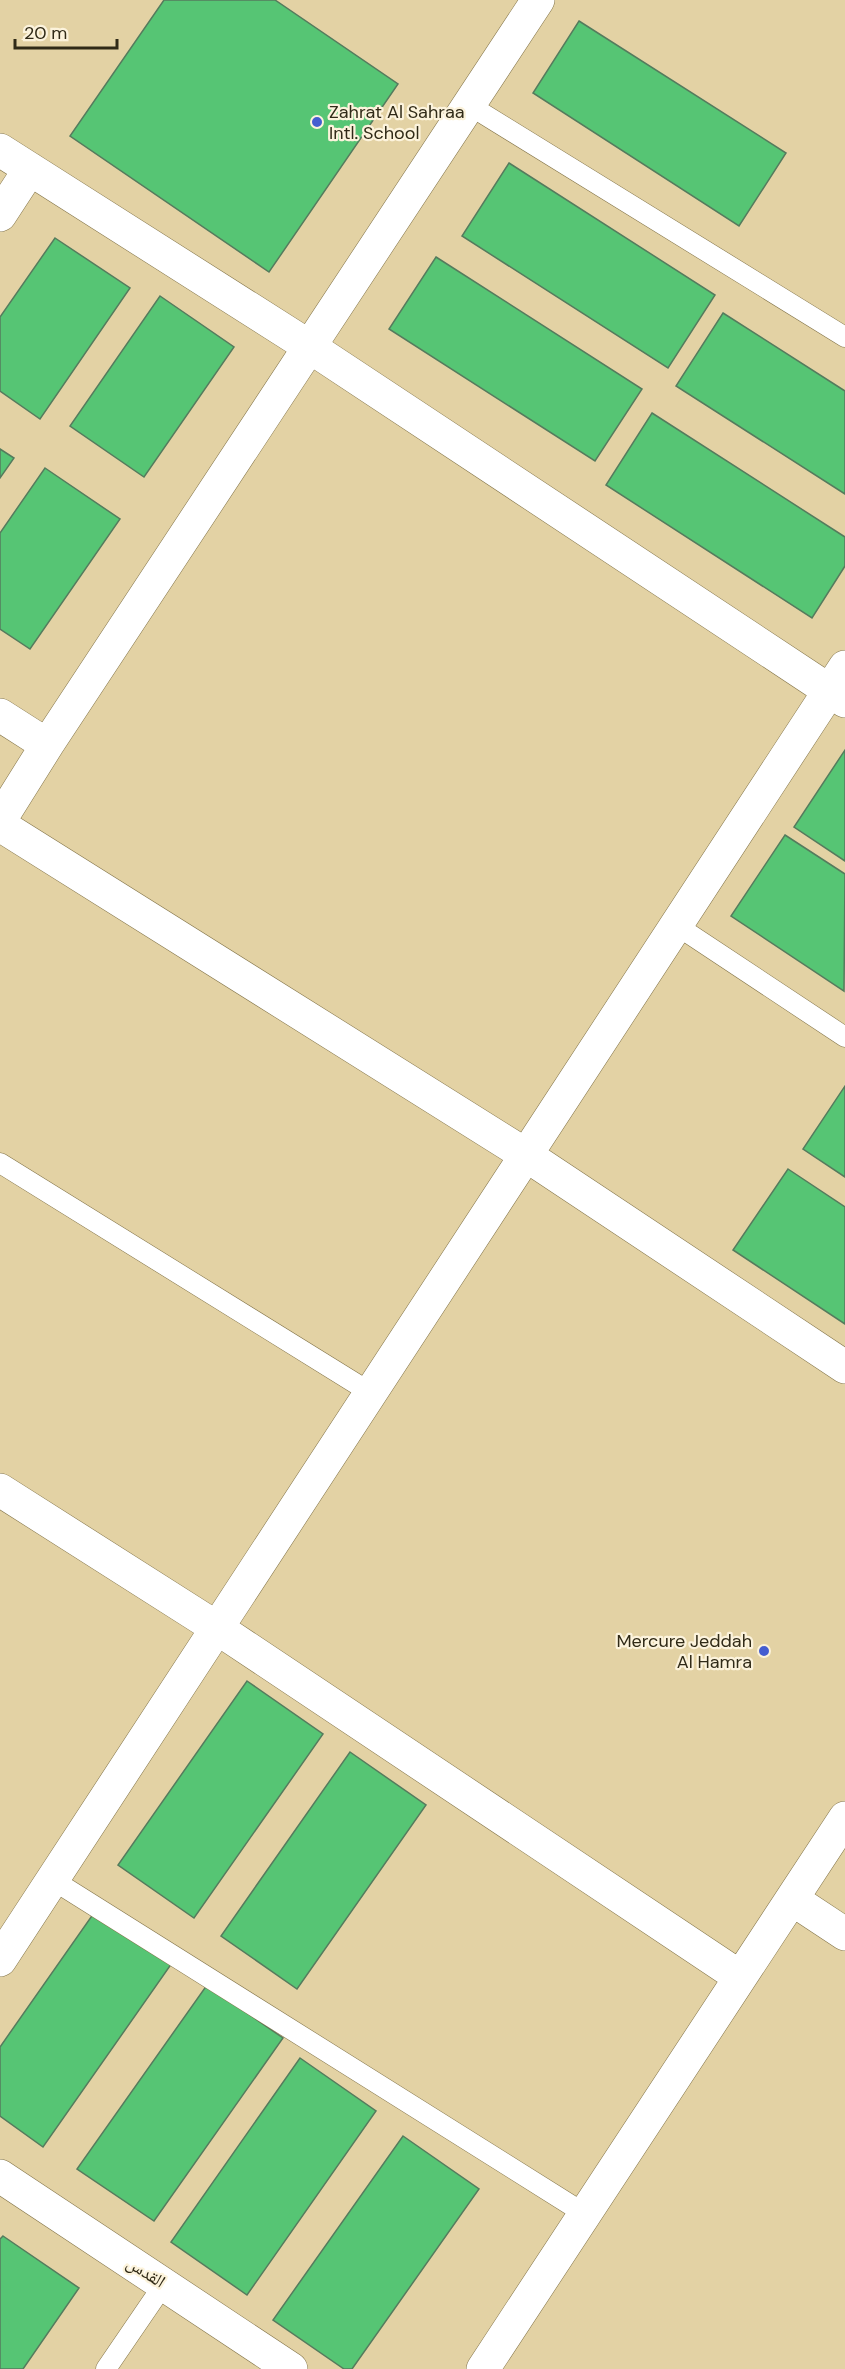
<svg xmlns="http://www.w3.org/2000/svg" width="845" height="2369" viewBox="0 0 845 2369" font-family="'DM Sans','Noto Naskh Arabic',sans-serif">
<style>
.building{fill:#56c574;stroke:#557b5d;stroke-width:1.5}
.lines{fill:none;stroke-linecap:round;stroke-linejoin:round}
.lane-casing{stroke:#837449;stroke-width:21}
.street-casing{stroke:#837449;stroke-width:34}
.lane{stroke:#fff;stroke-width:20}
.street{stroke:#fff;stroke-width:33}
.poi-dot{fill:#445dd0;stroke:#fcf3dc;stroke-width:2}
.labels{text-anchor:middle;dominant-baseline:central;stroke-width:4.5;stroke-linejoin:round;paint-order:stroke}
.poi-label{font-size:18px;fill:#302a17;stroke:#fcf3dc;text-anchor:start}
.street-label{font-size:18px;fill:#302a17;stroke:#fcf3dc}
</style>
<rect width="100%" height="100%" fill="#e3d2a4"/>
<path class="building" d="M164 0H275L398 84 269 272 70 136Z
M579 21 786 153 739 226 533 93Z
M509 163 715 295 668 368 462 236Z
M55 238 130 288 40 419 0 391V317Z
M436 257 642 389 595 461 389 329Z
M160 296 234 347 144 477 70 426Z
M723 313 845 391V494L676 386Z
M652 413 845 537V566L812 618 606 485Z
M0 449 14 458 0 478Z
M45 468 120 519 30 649 0 629V533Z
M845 750V861L794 827Z
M785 835 845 874 844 991 731 916Z
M845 1086V1177L803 1149Z
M788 1169 845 1207V1324L733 1250Z
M247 1681 323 1734 194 1918 118 1865Z
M350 1752 426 1805 297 1989 221 1936Z
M96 1910 172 1963 43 2147 0 2116V2047Z
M207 1985 283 2038 154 2221 77 2169Z
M300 2058 376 2111 247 2295 171 2242Z
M403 2136 479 2189 352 2369H344L273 2320Z
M3 2236 79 2288 23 2369H0V2239Z"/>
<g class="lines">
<defs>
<path id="lane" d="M469 105 845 337
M676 925 845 1037
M0 1163 371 1393
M53 1880 585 2214
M106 2369 164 2284"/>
<path id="street" d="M0 150 310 347 845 701
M0 215 30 169
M0 715 47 745
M0 820 47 745 538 0
M0 825 526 1155 845 1367
M0 1490 217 1628 740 1977
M792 1899 845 1934
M0 1960 845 667
M0 2176 291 2369
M483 2369 845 1818"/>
</defs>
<use href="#lane" class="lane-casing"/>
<use href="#street" class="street-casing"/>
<use href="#lane" class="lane"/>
<use href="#street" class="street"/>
</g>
<g class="poi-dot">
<circle cx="317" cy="122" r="6"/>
<circle cx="764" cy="1651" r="6"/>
</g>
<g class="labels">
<g class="poi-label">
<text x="329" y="112">Zahrat Al Sahraa<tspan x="329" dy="21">Intl. School</tspan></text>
<text x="752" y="1641" text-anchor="end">Mercure Jeddah<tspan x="752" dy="21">Al Hamra</tspan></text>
</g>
<g class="street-label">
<text transform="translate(146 2272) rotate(33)">القدس</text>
</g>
</g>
<path d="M15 39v9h102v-9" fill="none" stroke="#302a17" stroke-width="3"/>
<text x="24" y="39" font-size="18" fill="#302a17" stroke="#fcf3dc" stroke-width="4.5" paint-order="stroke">20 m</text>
</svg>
